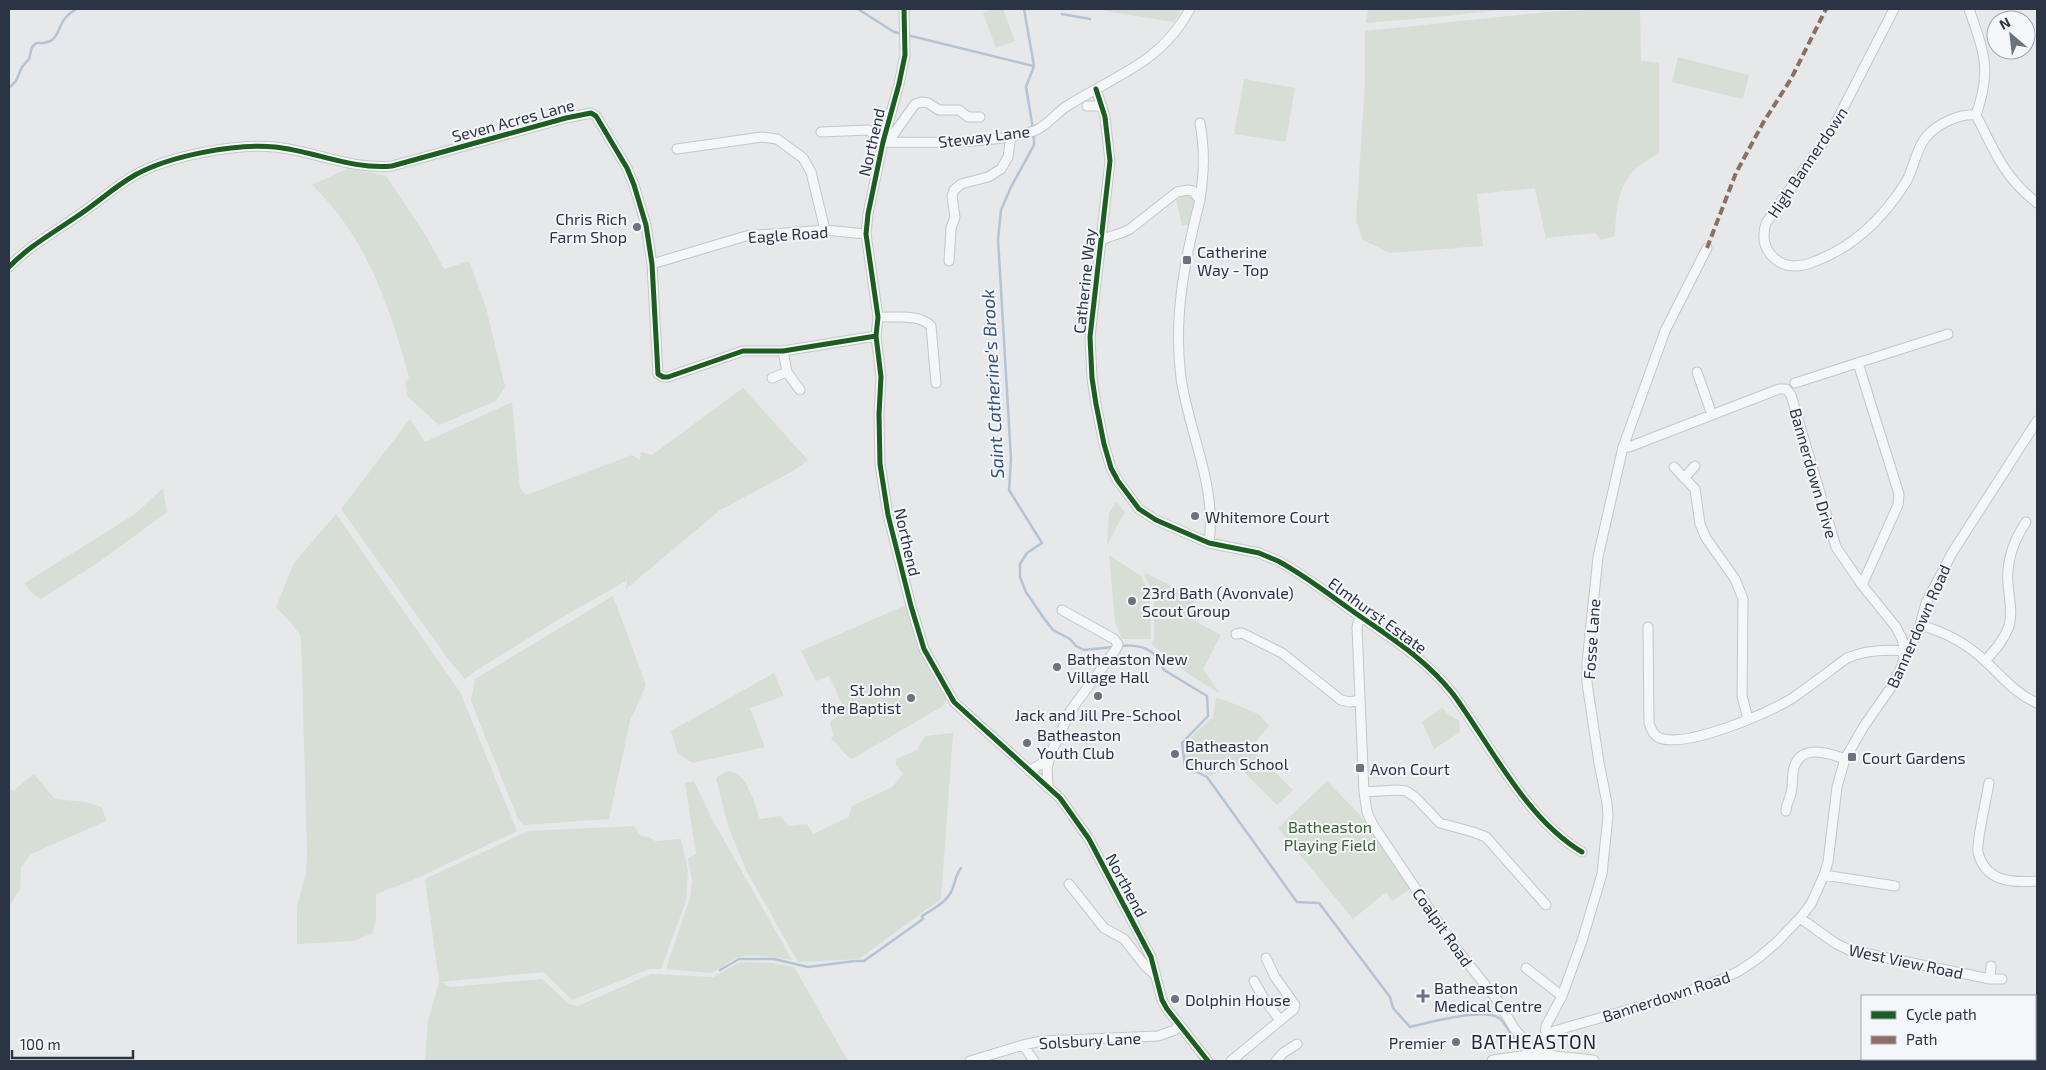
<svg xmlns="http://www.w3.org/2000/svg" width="2046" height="1070" viewBox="0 0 2046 1070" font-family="'Exo 2',sans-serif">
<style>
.green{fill:#d6ded6}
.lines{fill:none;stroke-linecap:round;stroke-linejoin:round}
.stream{stroke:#b4c4d5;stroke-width:2.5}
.minor-casing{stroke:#c4c6c8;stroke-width:11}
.tertiary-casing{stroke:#c4c6c8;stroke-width:13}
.minor{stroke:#f5f6f7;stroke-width:9}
.tertiary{stroke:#f5f6f7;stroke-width:11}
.quiet{stroke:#8d6e63;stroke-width:4;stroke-dasharray:8 4;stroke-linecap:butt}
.cycleway-casing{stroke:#f4f6f9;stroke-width:8}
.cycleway{stroke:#1b5e20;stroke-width:5}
.poi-dot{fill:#6c737f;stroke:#f4f6f9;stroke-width:2}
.labels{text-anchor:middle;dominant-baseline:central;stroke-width:4;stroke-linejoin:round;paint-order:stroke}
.street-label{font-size:16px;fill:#2b3445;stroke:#f4f6f9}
.poi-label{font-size:16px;fill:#2b3445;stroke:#f4f6f9;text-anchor:start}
.park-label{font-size:16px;fill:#3f6138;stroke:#f4f6f9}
.water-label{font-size:18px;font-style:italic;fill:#34527a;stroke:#f4f6f9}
.quarter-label{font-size:19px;letter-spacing:1px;fill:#1d2536;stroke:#f4f6f9}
</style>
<rect width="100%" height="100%" fill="#e6e8ea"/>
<path class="green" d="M993 9H1003L1015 41 996 48 983 13Z
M1104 9H1182L1174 22 1105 11Z
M1368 9H1507L1446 16 1366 23Z
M1613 9H1640L1641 61 1659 63V153C1651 158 1642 163 1635 169 1617 187 1616 211 1615 236L1601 240 1595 233 1546 238 1535 188 1477 194 1483 246 1390 253 1363 240 1356 221 1365 84V31L1548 12Z
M1678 57 1749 75 1743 99 1672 82Z
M1244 79 1295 88 1286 142 1234 134Z
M349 168 386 176 426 236 444 269 469 261 486 308 505 387 496 401 439 425 408 397 405 383 409 377C390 307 366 236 312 185Z
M1187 195 1192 198 1196 205 1189 225H1182L1176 200Z
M743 388 808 460 793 471 720 510 626 589 628 561 626 581 566 615 475 671 465 679 448 659 341 509 410 419 425 442 512 402 520 488 526 495 632 455 640 460 641 452 652 455Z
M163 488 167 512 99 562 41 599 31 592 25 583 135 514Z
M1116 502 1125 512 1119 522 1107 546 1109 514Z
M336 514 460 692 517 831 413 880 376 894V920L372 933 354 941 297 944V906L306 874 307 851 301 637 293 625 276 607 294 563Z
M1109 555 1141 576 1150 595 1151 639H1122L1115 622Z
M1146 573 1195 598 1185 616 1221 635 1203 669 1219 693 1187 673 1151 644 1154 640V595L1144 575Z
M613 596 646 685 630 721 609 819 524 825 518 819 471 701 475 679Z
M906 605 918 649 930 672 947 698 943 706 852 759C843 755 840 744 831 739L833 735 830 723 832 720 846 712 829 676 816 681 801 651Z
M774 673 784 696 750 708 765 747 693 763 678 754 671 731Z
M1216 698C1221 698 1252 711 1258 714 1262 717 1265 722 1269 726L1250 748 1293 790 1277 805 1235 763 1211 776 1186 763 1183 745 1213 717Z
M1442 708 1449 715 1459 720 1460 732 1434 749 1422 722Z
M953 733 941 899 859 959 798 962 746 870 728 826 716 778C719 776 723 773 726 772 746 767 755 806 760 819L780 816 789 826 807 824 813 834 849 817 852 806 892 787 903 774 896 765V759L917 750 925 736Z
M34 774 55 799 86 802 102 807 106 821 31 854 21 867 20 889 9 907V788L13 791Z
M694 781 712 819 792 960C776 958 753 952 737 958 727 961 720 971 710 973L666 969 690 898 692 881 688 858 696 854 685 783Z
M1327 781 1360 815 1412 888 1392 901 1386 892 1353 919 1278 828Z
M634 826 641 836 649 837 655 841 681 839 688 871 686 901 661 969H649L572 1000 544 972 441 982 451 987 542 979 569 1004 578 1006 651 974 713 977 740 962 772 963 794 967 848 1061H425L428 1021 439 982 425 879 528 831Z"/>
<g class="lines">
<path class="stream" d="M858 9 894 32 902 34
M1024 9 1034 66 1026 87 1034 135V145L1011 187 1001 210 998 239 1011 459 1009 490 1042 543 1027 553 1020 564V577L1026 592 1043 617 1053 630 1070 639 1076 646 1084 650 1113 647
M1062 14 1090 19
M907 35 1033 66
M9 88 16 81 22 67 29 59 32 47 36 43C61 44 55 30 66 17 69 14 73 11 76 9
M1119 646C1140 644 1156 648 1164 670L1207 696 1208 716 1182 743 1185 766 1207 777 1297 902 1319 903 1390 997 1393 1008 1410 1027C1427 1023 1484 1007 1499 1018 1507 1024 1513 1039 1519 1048
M720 970 739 959H774L808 967 855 961H864L923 919 922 916C932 910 948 901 952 890 956 881 955 876 961 868"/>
<defs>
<path id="minor" d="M904 9 905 55 899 84 883 142 868 214 866 234 878 317 876 336 881 377 879 414 880 464 888 515 911 606 924 649 954 702 1060 798 1089 839 1151 957 1162 1000 1167 1009 1208 1061
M1894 9 1832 130 1766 223C1762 236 1763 248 1774 258 1786 269 1802 267 1816 261 1855 246 1884 217 1906 182 1914 168 1916 149 1926 137 1937 124 1960 113 1976 115
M1969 9C1984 52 1992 70 1976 115 1995 152 2003 176 2037 203
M1096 89 1105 117 1110 161 1090 337 1092 378 1096 404 1104 444 1111 468 1118 481 1139 509 1156 520 1209 543 1259 553 1278 561C1304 575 1327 593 1351 610 1388 636 1425 658 1453 694 1491 746 1526 819 1582 852
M1087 106H1102
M1200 123C1205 151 1204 172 1200 200
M821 132 868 130C875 133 875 139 883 142 933 142 986 145 1034 131 1046 127 1056 113 1067 106 1116 75 1161 63 1190 9
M883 142 893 135 915 104 922 102 928 103 939 110H959L968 117H980
M677 149 762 137 777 139 803 158 811 172 825 230
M1099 242C1109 235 1120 235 1130 229L1177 192 1188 190 1193 191 1200 200C1185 258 1173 318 1181 378 1189 433 1217 486 1209 543
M949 261 951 228 955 217 952 196 954 190 961 184 988 177 1001 169 1008 157 1011 136
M652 264 746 236 825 230 866 234
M9 267C28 247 53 233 76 217 96 204 114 187 135 175 169 156 236 143 275 147 314 151 352 170 392 166L566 118 591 113 596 116 627 168 634 185 646 225 652 264 658 374 663 377H668L743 351H783L876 336
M878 317C895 318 918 313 931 326L936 383
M783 351 787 372 800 390
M1858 363 1899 494 1898 505 1862 585
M1697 372 1712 415
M772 378 787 372
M1795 383 1948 334
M1623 447H1629L1779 389H1786L1791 395 1836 547 1862 585 1896 627 1902 639 1905 651
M1674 467 1695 489 1700 524 1706 538 1735 579 1743 599 1742 696 1748 719
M1685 477 1695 466
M1360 616 1357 627 1364 792 1367 812 1373 825 1455 947 1498 1001 1514 1028 1536 1055
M1920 625C1945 632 1965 642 1984 660 2003 677 2013 692 2037 703
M1648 627 1649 723C1651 729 1653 735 1660 738 1686 748 1767 714 1791 699 1810 686 1828 672 1847 658 1866 650 1884 649 1905 651
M1236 634 1242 633 1282 653 1341 700 1350 702 1360 700
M1985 661C1995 650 2004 640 2009 626 2013 613 2009 597 2008 584 2006 561 2014 540 2026 522
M1051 753 1071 710 1116 649 1118 644 1114 639 1062 610
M1029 771 1041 764 1051 753 1047 768 1048 788
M1989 783C1987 796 1976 843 1978 852 1985 882 2012 883 2037 881
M1364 792 1397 790 1406 791 1415 797 1440 823 1473 832 1486 837 1546 905
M1786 811C1786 803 1790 800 1791 793 1793 786 1792 779 1793 773 1797 743 1826 752 1845 759
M1824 875 1895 886
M1069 884 1104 928 1124 939 1146 967 1155 975
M1800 918 1835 943 1849 950 1990 979H2002
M1526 968 1562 996
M1990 979 1991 966
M1254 981 1264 999 1280 1020
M1545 1037 1546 1026 1562 996 1582 941 1602 874 1608 816 1607 803 1599 763 1587 683V663L1598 557 1623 447 1665 331 1707 248
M1023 1045 1034 1061
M1536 1055 1540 1042 1554 1031 1670 998 1723 979 1739 971 1757 959 1776 943 1800 918 1811 904 1824 875 1828 862 1837 787 1845 759 1864 726 1892 686 1902 666 1905 651 1914 639 1920 625 1926 603 1952 553 2037 421
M970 1061 1023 1045 1042 1041 1158 1036 1175 1030 1179 1025
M1231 1061 1294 1009 1295 1005 1275 977 1266 958
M1276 1061 1283 1053 1297 1044"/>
<path id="tertiary" d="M2035 1054H2037
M1493 1061 1536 1055 1593 1061
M1933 1061 1948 1059"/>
</defs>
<use href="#minor" class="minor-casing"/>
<use href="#tertiary" class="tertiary-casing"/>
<use href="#minor" class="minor"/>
<use href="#tertiary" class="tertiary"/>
<path class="quiet" d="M1707 248 1736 173 1763 123 1791 79 1826 9"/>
<defs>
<path id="cycleway" d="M904 9 905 55 899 84 883 142 868 214 866 234 878 317 876 336 881 377 879 414 880 464 888 515 911 606 924 649 954 702 1060 798 1089 839 1151 957 1162 1000 1167 1009 1208 1061
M1096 89 1105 117 1110 161 1090 337 1092 378 1096 404 1104 444 1111 468 1118 481 1139 509 1156 520 1209 543 1259 553 1278 561C1304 575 1327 593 1351 610 1388 636 1425 658 1453 694 1491 746 1526 819 1582 852
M9 267C28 247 53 233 76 217 96 204 114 187 135 175 169 156 236 143 275 147 314 151 352 170 392 166L566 118 591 113 596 116 627 168 634 185 646 225 652 264 658 374 663 377H668L743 351H783L876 336"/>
</defs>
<use href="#cycleway" class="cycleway-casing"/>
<use href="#cycleway" class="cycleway"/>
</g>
<g class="poi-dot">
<circle cx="637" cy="227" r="5"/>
<rect x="1182" y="255" width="10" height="10" rx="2.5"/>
<circle cx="1195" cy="516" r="5"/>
<circle cx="1132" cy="601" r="5"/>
<circle cx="1057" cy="667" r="5"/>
<circle cx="1098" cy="696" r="5"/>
<circle cx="911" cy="698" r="5"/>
<circle cx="1027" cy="743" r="5"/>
<circle cx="1175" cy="754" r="5"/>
<rect x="1847" y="752" width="10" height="10" rx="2.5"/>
<rect x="1355" y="763" width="10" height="10" rx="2.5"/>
<path d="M1420.5 988.5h5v5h5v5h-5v5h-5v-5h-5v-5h5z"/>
<circle cx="1175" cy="999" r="5"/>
<circle cx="1456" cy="1042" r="5"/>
</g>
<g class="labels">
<g class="street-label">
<text transform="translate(513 120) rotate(-15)">Seven Acres Lane</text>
<text transform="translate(984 136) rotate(-7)">Steway Lane</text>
<text transform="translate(871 142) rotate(-77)">Northend</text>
<text transform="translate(1807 162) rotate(-56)">High Bannerdown</text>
<text transform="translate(788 234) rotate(-4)">Eagle Road</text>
<text transform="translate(1084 281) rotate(-84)">Catherine Way</text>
<text transform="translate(1814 473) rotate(74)">Bannerdown Drive</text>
<text transform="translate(908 542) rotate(77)">Northend</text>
<text transform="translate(1378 615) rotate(36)">Elmhurst Estate</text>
<text transform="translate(1918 626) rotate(-66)">Bannerdown Road</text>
<text transform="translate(1591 639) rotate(-86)">Fosse Lane</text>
<text transform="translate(1127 885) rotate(62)">Northend</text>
<text transform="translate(1443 927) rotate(55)">Coalpit Road</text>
<text transform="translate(1906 961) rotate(12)">West View Road</text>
<text transform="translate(1666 996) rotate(-18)">Bannerdown Road</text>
<text transform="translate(1090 1040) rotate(-3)">Solsbury Lane</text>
</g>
<g class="poi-label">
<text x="627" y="218" text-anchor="end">Chris Rich<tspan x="627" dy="18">Farm Shop</tspan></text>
<text x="1197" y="251">Catherine<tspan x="1197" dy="18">Way - Top</tspan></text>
<text x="1205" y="516">Whitemore Court</text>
<text x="1142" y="592">23rd Bath (Avonvale)<tspan x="1142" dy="18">Scout Group</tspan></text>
<text x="1067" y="658">Batheaston New<tspan x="1067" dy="18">Village Hall</tspan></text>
<text x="901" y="689" text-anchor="end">St John<tspan x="901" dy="18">the Baptist</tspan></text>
<text x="1098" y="714" text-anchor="middle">Jack and Jill Pre-School</text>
<text x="1037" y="734">Batheaston<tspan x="1037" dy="18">Youth Club</tspan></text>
<text x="1185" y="745">Batheaston<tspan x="1185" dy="18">Church School</tspan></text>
<text x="1862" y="757">Court Gardens</text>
<text x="1370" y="768">Avon Court</text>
<text x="1434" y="987">Batheaston<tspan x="1434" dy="18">Medical Centre</tspan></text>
<text x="1185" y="999">Dolphin House</text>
<text x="1446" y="1042" text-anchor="end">Premier</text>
</g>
<g class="park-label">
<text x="1330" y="826">Batheaston<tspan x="1330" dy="18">Playing Field</tspan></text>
</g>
<g class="water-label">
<text transform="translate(992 384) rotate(-93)">Saint Catherine's Brook</text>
</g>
<g class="quarter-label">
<text x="1534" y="1041">BATHEASTON</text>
</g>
</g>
<rect width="2046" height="1070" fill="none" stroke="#2b3445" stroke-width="20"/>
<rect x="1861" y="995" width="175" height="65" fill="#f4f6f9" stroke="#a4a8b1"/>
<rect x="1871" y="1011" width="25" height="8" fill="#1b5e20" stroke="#a4a8b1"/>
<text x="1906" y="1020" font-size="15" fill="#2b3445">Cycle path</text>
<rect x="1871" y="1036" width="25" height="8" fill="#8d6e63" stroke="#a4a8b1"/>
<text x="1906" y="1045" font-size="15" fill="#2b3445">Path</text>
<g transform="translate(2011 35) rotate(332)"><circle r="24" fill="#f4f6f9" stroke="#a4a8b1"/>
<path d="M0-4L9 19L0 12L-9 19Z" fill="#6c737f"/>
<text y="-8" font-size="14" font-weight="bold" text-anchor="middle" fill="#2b3445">N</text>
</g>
<path d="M12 1050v8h121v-8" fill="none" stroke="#2b3445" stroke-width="2.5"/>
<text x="20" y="1050" font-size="15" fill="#2b3445" stroke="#f4f6f9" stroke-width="4" paint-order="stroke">100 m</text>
</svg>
